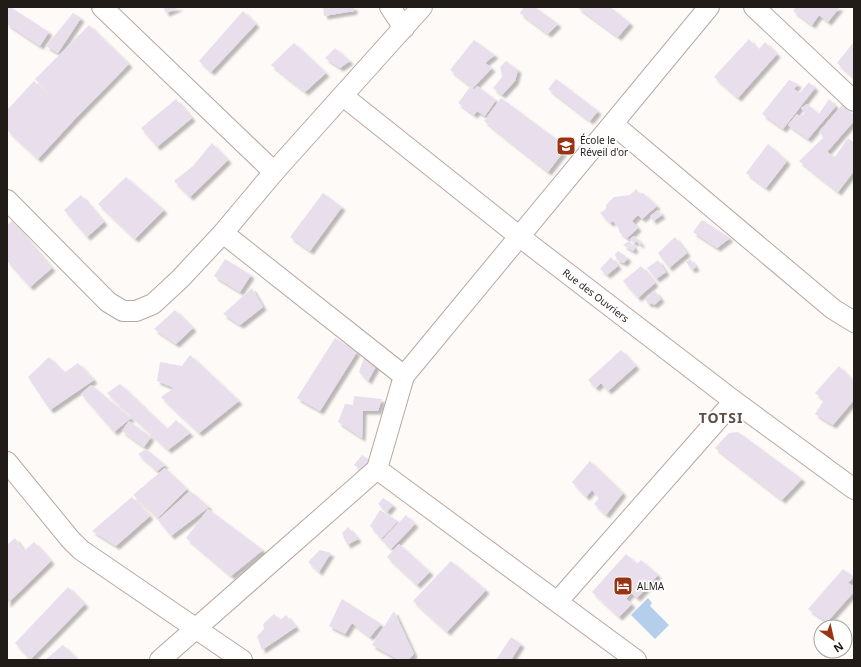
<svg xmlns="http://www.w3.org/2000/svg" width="861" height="667" viewBox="0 0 861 667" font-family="'Noto Sans',sans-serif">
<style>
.water{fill:#b3cfec}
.building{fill:#e9deec;filter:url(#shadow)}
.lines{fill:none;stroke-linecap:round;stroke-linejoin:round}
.minor-casing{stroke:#b8a8a1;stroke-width:22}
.minor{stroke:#fff;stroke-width:20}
.labels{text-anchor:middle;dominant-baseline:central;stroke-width:3.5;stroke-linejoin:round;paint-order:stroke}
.poi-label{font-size:10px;fill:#221c19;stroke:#fff;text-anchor:start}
.street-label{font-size:10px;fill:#221c19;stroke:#fff}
.district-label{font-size:14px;font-weight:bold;letter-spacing:1px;fill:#5d4f48;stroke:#fff}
</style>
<defs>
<filter id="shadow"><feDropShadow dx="3.5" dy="3.5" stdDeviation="1" flood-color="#0004"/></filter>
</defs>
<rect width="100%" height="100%" fill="#fdfaf8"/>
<path class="water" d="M648 598 652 603 650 606 669 625 655 639 631 615Z"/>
<path class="building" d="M7 7H10L49 32 40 46 7 24Z
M163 7H180L166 13Z
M323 7H354V11L324 16Z
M524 7H535L558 24 548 34 520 13Z
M577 7H610L630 23 618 37Z
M796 7H840L828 22 819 15 812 25 793 11Z
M243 11 256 24 211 72 199 61Z
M73 13 81 18 58 53 46 46Z
M89 25 129 64 75 119 38 159 7 130V110L34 81 65 110 35 79Z
M749 39 758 50 765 42 777 54 738 98 714 77Z
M474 40 495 55 485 63 492 68 473 88 450 70Z
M294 43 326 73 305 92 271 65Z
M852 44 854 46V78L837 63Z
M335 48 350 61 340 68 325 58Z
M506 61 518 70 515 81 502 95 493 88 502 77 500 67Z
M556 79 598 111 590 121 548 89Z
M789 80 798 84 794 89 800 93 809 82 815 88 783 129 762 114Z
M477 86 496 100 485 116 477 111 474 115 458 103 470 87 474 90Z
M501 98 567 147 548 172 484 121Z
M176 99 192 118 157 147 141 128Z
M829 99 836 106 808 139 788 125 797 114 800 117 805 113 801 108 807 104 819 114Z
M842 105 854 116V121L827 152 835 157 848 138 854 143V171L838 192 799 161 824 137 819 132Z
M212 143 228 160 190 197 174 181 193 166Z
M768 144 787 161 766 188 746 173Z
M126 177 164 210 135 239 98 204Z
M636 189 640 194 643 193 657 206 642 219 638 215 632 221 638 228 627 238 619 232V228L613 221 610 223 600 213 606 209V205L614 197 630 195Z
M323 193 342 207 310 251 290 237Z
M81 195 104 222 87 237 64 210Z
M658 210 662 215 653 221 650 216Z
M702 220 730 238 717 248 693 232Z
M12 221 52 268 30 287 7 261V225Z
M634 236 641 243 640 245 636 241 634 243 630 239Z
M675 237 687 253 669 268 658 253Z
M629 241 635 248 633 251 623 245Z
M618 251 628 258 624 263 617 260 615 254Z
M611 257 618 266 607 275 600 269Z
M225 259 251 275 240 292 214 276Z
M690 259 696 267 692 270 686 262Z
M658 260 666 272 656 279 647 268Z
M641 266 655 283 638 298 623 281Z
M252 288 263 307 240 325 223 314Z
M655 291 661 299 654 305 651 303 648 304 645 299Z
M175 310 193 328 176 344 154 329Z
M335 338 357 352 320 411 297 398Z
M621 350 636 366 608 391 601 383 596 388 588 380Z
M190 355 239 401 199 433 161 397 174 388 157 381 160 362 182 366Z
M365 355 378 363 368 381 359 372Z
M49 357 64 373 78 363 94 380 50 410 28 377Z
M839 366 854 382V400L833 425 815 414 824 400 815 393Z
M120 384 167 429 176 420 190 433 168 450 107 393Z
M91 385 131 418 114 432 81 394Z
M354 396 382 399 378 411H363L362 438 338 422 345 404 353 405Z
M129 421 151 437 144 447 122 431Z
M738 432 802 479 782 500 715 448 729 433Z
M146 449 165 465 157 471 138 454Z
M362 455 371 461 364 472 354 465Z
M590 461 623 493 606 515 594 504 599 498 592 490 586 497 572 482Z
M165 468 187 489 158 518 133 495Z
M190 491 209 507 171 536 158 520Z
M132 497 150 516 116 546 92 531Z
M383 498 393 505 387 512 378 504Z
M208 509 263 550 231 576 186 538Z
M380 510 398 521 381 539 370 526Z
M406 515 415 524 391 549 382 540Z
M348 527 358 539 347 545 342 533Z
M15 538 24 551 34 542 51 561 7 604V545Z
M399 544 430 572 417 585 387 557Z
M320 550 331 553 319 572 308 562Z
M626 554 637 564 641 560 658 575 637 598 631 593 626 599 632 604 619 617 592 592Z
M451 561 486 590 447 632 413 601Z
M843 569 854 577 848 583 854 587V592L827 622 808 609Z
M68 587 85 604 30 660 15 643Z
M342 599 381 624 370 637 352 623 345 634 329 626Z
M394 611 414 654 408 660H399L372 645Z
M274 614 280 620 286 615 296 627 262 650 257 636 264 629 263 624Z
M511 637 521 644 511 660H496Z
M63 645 78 660H45Z"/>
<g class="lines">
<defs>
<g id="minor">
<path d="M102 7 274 172"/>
<path d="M390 7 404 28"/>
<path d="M754 7 854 101"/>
<path id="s1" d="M343 96 520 237 734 401 854 489"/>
<path d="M613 124 833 309 854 322"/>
<path d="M7 200 108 302 123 311H136L153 304 180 279 223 233 274 172 422 7"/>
<path d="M223 233 404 376"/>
<path d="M7 462 70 539 81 550 242 660"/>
<path d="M377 469 636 660"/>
<path d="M558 601 734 401"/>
<path d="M160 660 377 469 404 376 709 7"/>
</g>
</defs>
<use href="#minor" class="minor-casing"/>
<use href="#minor" class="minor"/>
</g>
<defs>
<symbol id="school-square" viewBox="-11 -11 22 22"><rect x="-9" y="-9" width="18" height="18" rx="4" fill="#9a3313" stroke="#fff"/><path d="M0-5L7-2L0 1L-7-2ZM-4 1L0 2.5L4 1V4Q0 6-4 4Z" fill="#fff"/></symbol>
<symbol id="hotel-square" viewBox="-11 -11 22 22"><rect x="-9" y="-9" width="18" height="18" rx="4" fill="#9a3313" stroke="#fff"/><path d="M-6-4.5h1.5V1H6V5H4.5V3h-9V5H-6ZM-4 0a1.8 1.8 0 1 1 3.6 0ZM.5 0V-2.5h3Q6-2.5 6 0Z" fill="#fff"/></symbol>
</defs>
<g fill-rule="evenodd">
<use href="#school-square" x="555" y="135" width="22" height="22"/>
<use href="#hotel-square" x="612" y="575" width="22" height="22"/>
</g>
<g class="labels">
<g class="poi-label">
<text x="580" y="140">École le<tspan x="580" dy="12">Réveil d'or</tspan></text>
<text x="637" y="586">ALMA</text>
</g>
<g class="street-label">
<text stroke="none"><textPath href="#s1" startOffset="322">Rue des Ouvriers</textPath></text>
</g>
<g class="district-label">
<text x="721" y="417">TOTSI</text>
</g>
</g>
<rect width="861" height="667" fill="none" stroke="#221c19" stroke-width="16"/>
<g transform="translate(833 639) rotate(146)"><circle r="19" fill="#ffffff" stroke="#a7a4a3"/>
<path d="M0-3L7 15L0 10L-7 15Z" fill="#9a3313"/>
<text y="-6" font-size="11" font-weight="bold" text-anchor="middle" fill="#221c19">N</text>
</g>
</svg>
